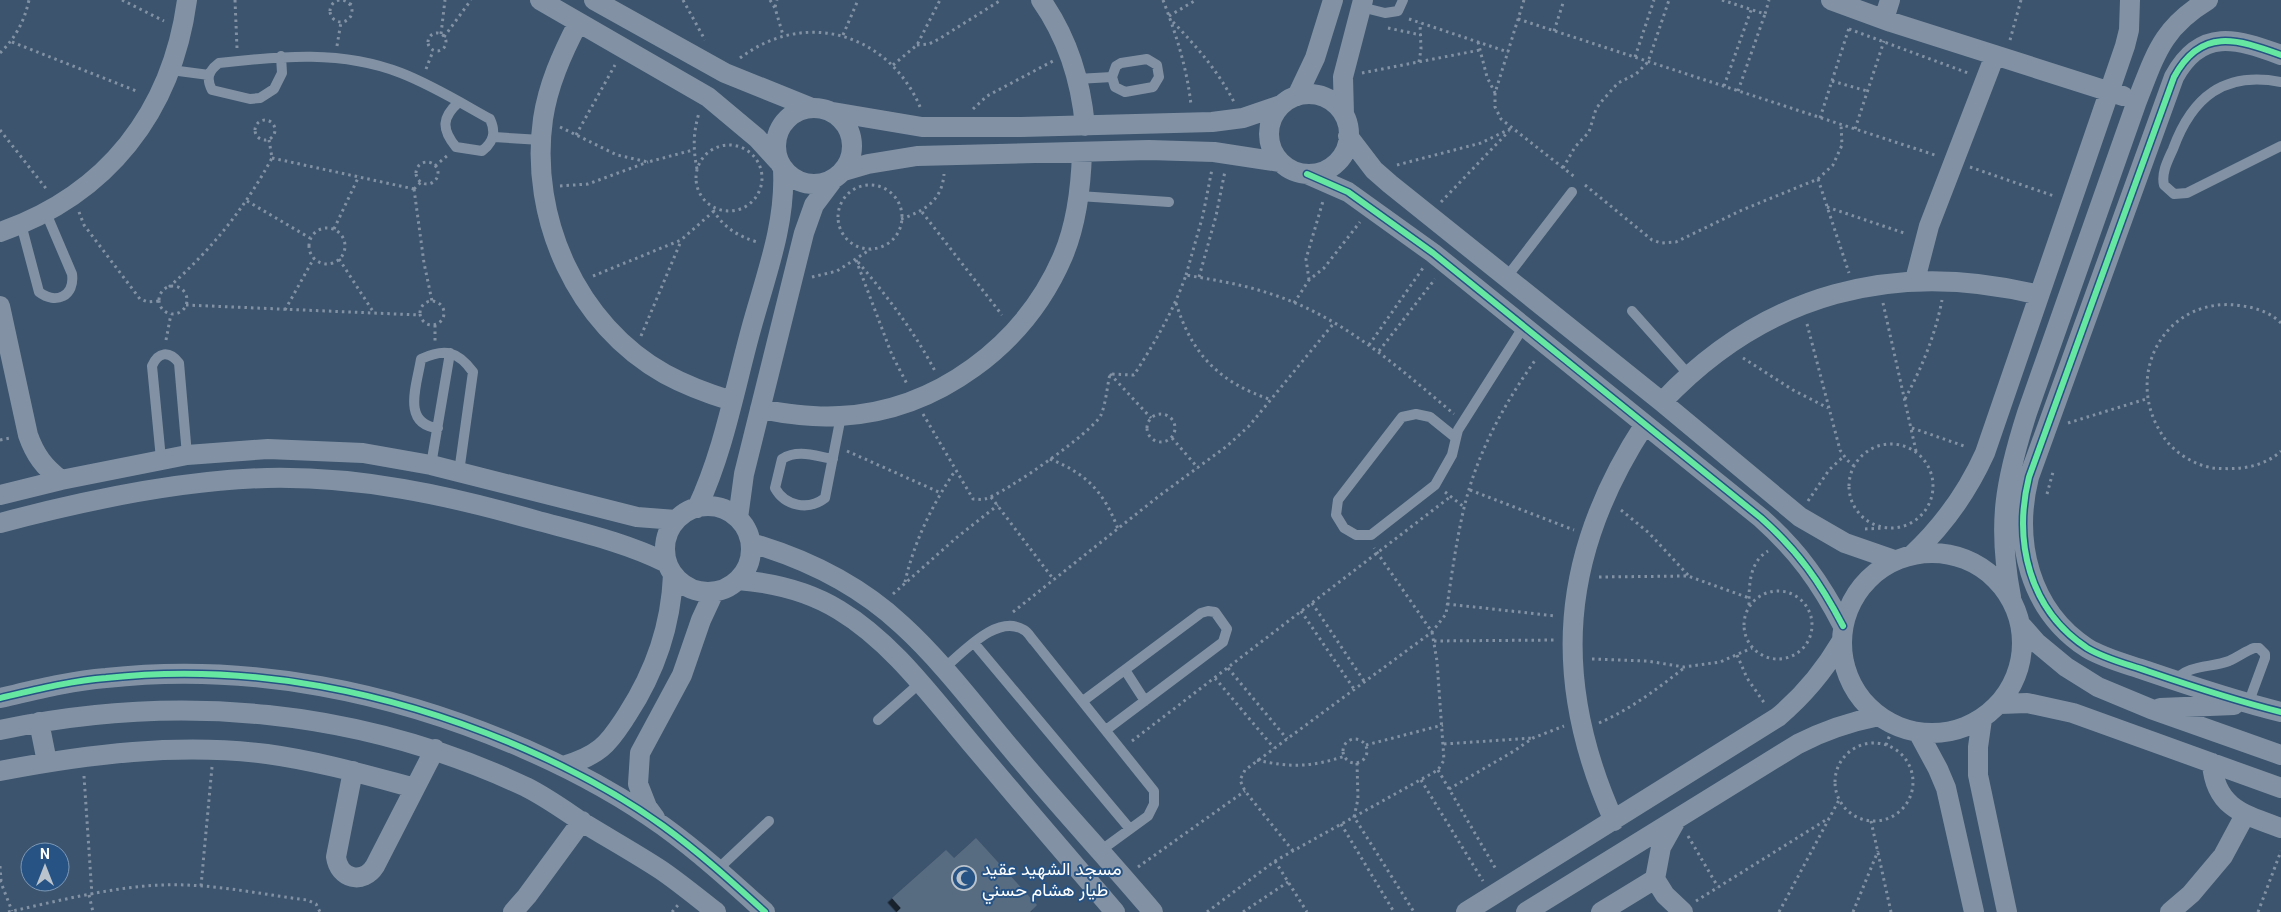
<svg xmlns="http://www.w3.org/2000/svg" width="2281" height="912" viewBox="0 0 2281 912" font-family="Roboto,Vazirmatn,sans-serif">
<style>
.building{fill:#596c81;filter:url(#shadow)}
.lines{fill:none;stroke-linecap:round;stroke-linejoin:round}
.path{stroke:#8292a4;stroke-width:3;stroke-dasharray:2.5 4;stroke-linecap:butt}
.lane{stroke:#8292a4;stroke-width:10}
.street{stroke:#8292a4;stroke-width:20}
.cycleway-casing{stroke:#265384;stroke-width:9}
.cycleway{stroke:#66e7a1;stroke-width:6}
.labels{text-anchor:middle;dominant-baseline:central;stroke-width:4;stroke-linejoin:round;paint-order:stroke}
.poi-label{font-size:18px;fill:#fff;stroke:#265384;text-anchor:start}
</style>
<defs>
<filter id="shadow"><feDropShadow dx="-4.5" dy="4.5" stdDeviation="0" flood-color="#0009"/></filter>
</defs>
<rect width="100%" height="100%" fill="#3c546e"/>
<path class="building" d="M976 838 1037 905 1030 912H897L901 908 892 898 946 850 954 858Z"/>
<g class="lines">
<path class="path" d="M122 0 164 21
M235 0 237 48
M683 0 705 40
M770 0 775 8 783 35
M1163 0C1176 34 1187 68 1191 105
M1524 0 1495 93V107L1501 119 1576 178
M1722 0 1765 14 1769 0
M330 11a11 11 0 1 1 22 0a11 11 0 1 1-22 0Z
M350 5 352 0
M775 7 777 0
M1169 16 1196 0
M1409 19 1508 52
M1518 19 1938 156
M1173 22C1197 47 1218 71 1234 102
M1388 28 1421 35
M1849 29 1968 73
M1554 31 1564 0
M428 42a9 9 0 1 1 18 0a9 9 0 1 1-18 0Z
M441 34 445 0
M843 35 858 0
M444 37 471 0
M2010 40 2021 0
M12 42 139 92
M1478 42 1487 77 1495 93
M917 45 929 44 939 39 1001 0
M337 46 341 22
M0 53C16 37 24 22 29 0
M1635 57 1654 0
M740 58C806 8 890 34 921 109
M1419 62 1421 49 1420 23
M893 65 917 45 940 0
M426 69 433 51
M1362 73 1480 50
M1832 81 1867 91
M1724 86 1751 10
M1738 91 1765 14
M973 109 987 96 1053 61
M1820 118 1849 28
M255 130a10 10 0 1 1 20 0a10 10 0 1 1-20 0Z
M560 127 617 155 648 162 693 150
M1855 129 1884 41
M0 130 48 191
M576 135 615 65
M696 178a33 33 0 1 1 66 0a33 33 0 1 1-66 0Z
M272 158 414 189
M416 173a11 11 0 1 1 22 0a11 11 0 1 1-22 0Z
M1397 165 1481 143 1512 128
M435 166 448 155
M1970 167 2054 196
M1563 168 1575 147 1589 132 1596 109 1601 102 1618 83 1636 74 1648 62 1669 0
M697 169C693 149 693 133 699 113
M1818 179 1849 273
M1585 185 1652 240 1661 243 1676 242 1742 210 1818 179 1833 165 1842 145 1841 125
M838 217a32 32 0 1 1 64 0a32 32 0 1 1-64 0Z
M560 186 588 184 648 162
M414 189 424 263 432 301
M414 189 421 182
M247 201 310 238
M1441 202 1509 131
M1827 207 1907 234
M713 210C724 228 738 236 757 242
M79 212 84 225 140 299 148 302 159 301
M922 212 1002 315
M901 219C924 211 942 201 944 174
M309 246a18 18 0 1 1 36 0a18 18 0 1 1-36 0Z
M334 229 359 176
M339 259 374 313
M856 260 892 355 907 384
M858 262C887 296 914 331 935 371
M1186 275 1203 215 1212 169
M593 276 681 240 714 211
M812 277 837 271 871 249
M1199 277 1216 216 1225 171
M1309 280 1306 259 1323 201
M159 300a14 14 0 1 1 28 0a14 14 0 1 1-28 0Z
M169 287C212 249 245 208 272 158L269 140
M420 313a12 12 0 1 1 24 0a12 12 0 1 1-24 0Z
M1176 303C1192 355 1220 383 1272 400
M1294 303 1309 280 1324 268 1360 222
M1883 303 1916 451
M186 305 420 315
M285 310 314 258
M2281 323C2271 313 2257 308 2243 306 2167 293 2121 374 2163 436 2173 452 2194 465 2213 468 2237 470 2263 468 2281 451
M1807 324 1840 450 1847 460 1854 466
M435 325V341
M641 336 681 241
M166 340 171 314
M1369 345 1423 268
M1379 351 1435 279
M1743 358 1793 390 1828 408
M1110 374 1151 418
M1905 399C1922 367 1935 336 1942 300
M1147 428a14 14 0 1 1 28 0a14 14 0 1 1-28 0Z
M923 414 973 499C977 499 981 500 985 499 1004 494 1093 432 1101 415 1106 403 1107 387 1110 374L1134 375C1155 342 1173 312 1186 275 1214 280 1241 284 1268 293 1340 315 1397 366 1454 414
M2068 423 2146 399
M1912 428 1967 447
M1172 438 1198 468
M0 440 10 438
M1849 486a42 42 0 1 1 84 0a42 42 0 1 1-84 0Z
M847 451 941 493
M1050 459C1087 474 1104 492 1118 529
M1470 490 1574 530
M1445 492 1464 507
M2047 494 2053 472
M991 497 1054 580
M1808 501 1829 470 1844 456
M1621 510 1649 533 1688 575
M1865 529 1884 528
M1599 577 1688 576 1749 598
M905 582C914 542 932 505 955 471
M1744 625a34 34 0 1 1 68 0a34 34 0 1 1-68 0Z
M893 594 956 538 998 505
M1312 603 1364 681
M1447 604 1556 616
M1749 605C1749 586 1749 562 1768 551
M1301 611 1354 689
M1013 612 1159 496 1227 446 1249 426 1334 323
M1434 641 1556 640
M1737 655 1747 678 1765 704
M1592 659 1647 661 1684 667 1720 662 1752 648
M1228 668 1287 739
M1215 678 1274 748
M1599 723C1631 709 1657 689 1684 668
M1343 751a12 12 0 1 1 24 0a12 12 0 1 1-24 0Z
M1132 741 1450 497
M1835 782a39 39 0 1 1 78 0a39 39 0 1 1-78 0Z
M1444 744 1533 738
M1366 745 1443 725
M1886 745 1891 732
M1257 760C1291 768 1312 767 1345 756
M1357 763 1358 799 1354 817 1414 912
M1438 770 1497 871
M84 776 92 895
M1421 780 1483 881
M1449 789 1514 751 1533 738 1564 726
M1871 821 1891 912
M1341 824 1394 912
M1688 836 1718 887
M1293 851 1245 791 1240 780 1245 770 1432 632 1446 614C1451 579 1456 542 1464 508 1477 453 1504 404 1536 359
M1275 861 1307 912
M0 866 1 881
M1138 867 1245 791
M0 880 12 911
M201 886 212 767
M89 895 93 912
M1696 901 1829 818
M8 912C58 901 111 887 162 885 210 883 259 894 307 900L316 904 320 912
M672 912 678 905
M1207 912 1275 861 1438 770 1444 760 1437 661 1432 632 1374 548
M1243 912 1288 882
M1779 912 1839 800
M1853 912 1878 851
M2258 912 2281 851"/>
<path class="lane" d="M1361 7 1385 13 1398 11 1403 0
M281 56 282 73 274 89 260 98 250 99 212 90C206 79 208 71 219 63 281 56 342 50 401 73 432 85 461 103 490 119 496 132 494 142 482 151L456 147C441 129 442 117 459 102
M1147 59 1157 65 1159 77 1153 87 1125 92 1115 87 1112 77 1116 66 1121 63Z
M171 70 209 75
M1077 79 1112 77
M2281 82C2224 71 2192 97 2173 149 2168 160 2161 173 2164 185L2174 194 2187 193 2281 146
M494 137 541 140
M1079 196 1169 202
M21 224 39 292C56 305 75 296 72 274L46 213
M1506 278 1572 192
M1632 311 1689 375
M1416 414 1430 417 1456 438 1452 455 1435 485 1371 535H1356L1344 528 1336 515 1338 500 1402 417Z
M438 428C401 424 417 385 421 359 445 348 458 351 473 372L459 472
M1456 438 1458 430 1524 326
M161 459 152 366C158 352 169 350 179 363L187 455
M833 459C815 456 798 449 782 459L775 488C785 506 808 511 825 498L841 416
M431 465 450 353
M974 643 1130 829
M943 669C963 653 997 613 1024 630 1028 632 1031 638 1034 641L1154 791V804L1148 816 1100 851
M1125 670 1145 701
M2175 681C2188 664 2211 668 2229 661 2238 657 2246 651 2254 648H2259L2265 654V658L2248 704
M1083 701 1201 613 1208 611 1215 612 1227 629 1223 642 1106 730
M878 720 920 683
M718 869 769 821"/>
<path class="street" d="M540 0 708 97 757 138 778 161
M594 0 725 73 812 108
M1041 0C1067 37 1081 82 1085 126
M1831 0 1891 22 2123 96
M1884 19 1890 0
M578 23C562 54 548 85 543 119 529 218 577 325 665 374 687 386 709 394 732 401
M2281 55C2237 39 2201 27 2174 77L2029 477C2013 541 2029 610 2087 648 2105 659 2127 664 2147 671 2191 686 2236 701 2281 712
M1269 134a40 40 0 1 1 80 0a40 40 0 1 1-80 0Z
M1297 96 1315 58 1333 0
M776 146a38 38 0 1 1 76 0a38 38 0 1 1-76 0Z
M833 112 922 127H1021L1212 122 1243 118 1281 105
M1344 115 1343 77 1363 0
M1348 136 1374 170 1390 184 1662 402 1800 517 1845 543 1894 560
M844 171 868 164 917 156 1149 150 1214 152 1280 162
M1307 174 1348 192 1433 253 1761 518C1798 551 1820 582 1843 626
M0 232C107 195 172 112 187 0
M1915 280 1929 226 1995 55
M0 306 28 435C35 455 44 467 61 480
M1662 402C1765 293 1895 259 2039 295
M760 409C787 414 813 418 840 416 937 411 1025 345 1063 256 1077 223 1081 187 1082 152
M0 495 61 480 187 455 268 449 363 453 431 465 637 517 676 520
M665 549a43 43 0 1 1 86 0a43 43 0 1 1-86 0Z
M697 508C723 453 734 392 750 333 764 280 786 226 783 170
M738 518 744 474 804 233 814 205 832 181
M0 523C83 501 182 480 267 478 359 476 447 495 535 520 579 532 625 542 667 563
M751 543C806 559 859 585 902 625 945 664 985 719 1024 764 1066 814 1111 862 1153 912
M1842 643a90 90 0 1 1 180 0a90 90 0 1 1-180 0Z
M1912 555C1944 525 1967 493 1985 453L2125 46 2129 30 2130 0
M738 580C775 583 808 591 839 610 892 642 931 696 970 742 1018 799 1066 855 1115 912
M2011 597C1997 524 2005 482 2027 413L2137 101C2156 53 2162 28 2208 0
M2022 626 2037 643 2066 667 2098 687 2151 709 2281 755
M0 698C35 690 70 681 106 678 250 662 394 692 525 749 573 770 620 795 663 826 699 852 732 882 765 912
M2000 704 2027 703 2073 713 2281 788
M2160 708 2234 705
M1982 719 1978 747V775L2007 912
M39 722 47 762
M0 730C179 692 360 709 526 787 546 797 564 810 582 822 608 838 635 853 661 870 680 883 698 898 716 912
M1918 732 1938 769 1946 788 1974 912
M2212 763C2215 808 2245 815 2281 828
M563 766C577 762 590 757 601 748 612 739 619 727 627 715 655 672 671 626 673 575
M0 771C88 754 178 743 267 754 318 761 366 775 415 788
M353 771 336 857C339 879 363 885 375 866L435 749
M655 818 647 807 638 784 640 753 682 675 701 620 714 592
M1614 821C1550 679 1560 554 1645 424
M1675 822 1661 847 1655 879 1665 895 1683 912
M513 912 527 896 582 821
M1466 912 1778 717C1804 695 1824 671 1841 642
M1526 912 1798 744C1825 730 1849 722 1879 716
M1601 912 1655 879
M2170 912 2191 894 2223 856 2245 815"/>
<defs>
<path id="cycleway" d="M2281 55C2237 39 2201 27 2174 77L2029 477C2013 541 2029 610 2087 648 2105 659 2127 664 2147 671 2191 686 2236 701 2281 712
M1307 174 1348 192 1433 253 1761 518C1798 551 1820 582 1843 626
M0 698C35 690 70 681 106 678 250 662 394 692 525 749 573 770 620 795 663 826 699 852 732 882 765 912"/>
</defs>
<use href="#cycleway" class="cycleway-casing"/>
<use href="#cycleway" class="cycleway"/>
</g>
<defs>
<symbol id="mosque-ring" viewBox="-11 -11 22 22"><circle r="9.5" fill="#265384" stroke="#bbc3cc" stroke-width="1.5"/><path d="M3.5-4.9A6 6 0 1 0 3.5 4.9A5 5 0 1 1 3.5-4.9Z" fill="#bbc3cc"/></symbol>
</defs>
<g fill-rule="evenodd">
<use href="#mosque-ring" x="950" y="864" width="28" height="28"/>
</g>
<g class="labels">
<g class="poi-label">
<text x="982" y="868">مسجد الشهيد عقيد<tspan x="982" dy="21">طيار هشام حسني</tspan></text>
</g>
</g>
<g transform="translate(45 867)"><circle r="24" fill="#265384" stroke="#7d98b5"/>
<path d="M0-4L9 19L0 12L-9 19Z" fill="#bbc3cc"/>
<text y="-8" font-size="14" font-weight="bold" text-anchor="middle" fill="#ffffff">N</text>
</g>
</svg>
